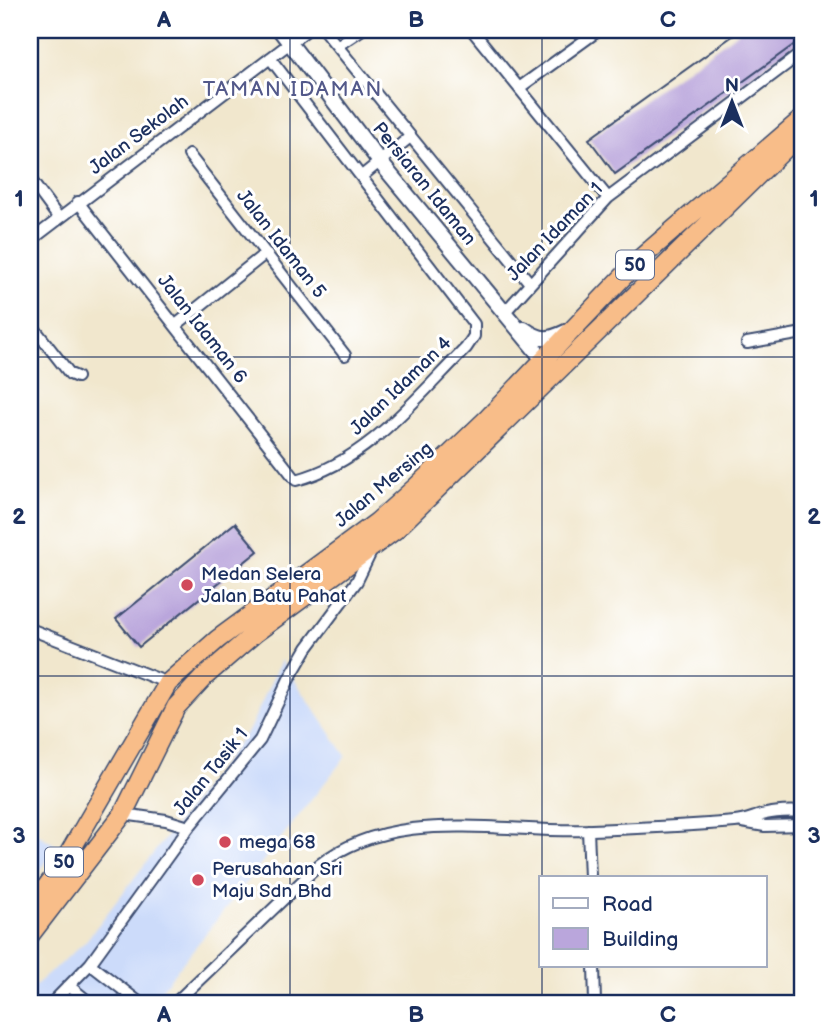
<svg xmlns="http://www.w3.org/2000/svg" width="833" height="1033" viewBox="0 0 833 1033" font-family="'Balsamiq Sans',sans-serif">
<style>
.built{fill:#ccdbfa}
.building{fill:#baa6dc}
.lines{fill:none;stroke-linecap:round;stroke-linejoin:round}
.minor-casing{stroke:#3b4b6f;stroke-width:14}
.tertiary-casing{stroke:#3b4b6f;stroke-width:18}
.trunk-casing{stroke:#3b4b6f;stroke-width:21}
.minor{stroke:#fff;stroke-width:10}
.tertiary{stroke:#fff;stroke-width:14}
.trunk{stroke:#f8bd89;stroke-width:18}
.grid{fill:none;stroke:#1b2f5e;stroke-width:2;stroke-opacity:0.55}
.poi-dot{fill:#d1495b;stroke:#fff;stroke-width:2.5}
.labels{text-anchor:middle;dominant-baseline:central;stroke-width:6;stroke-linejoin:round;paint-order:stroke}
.shield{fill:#fff;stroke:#5f6d8e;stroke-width:2}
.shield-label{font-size:18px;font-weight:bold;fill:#1b2f5e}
.street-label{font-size:19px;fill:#1b2f5e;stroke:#fff}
.poi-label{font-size:19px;fill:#1b2f5e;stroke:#fff;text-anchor:start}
.neighbourhood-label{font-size:21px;letter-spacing:2px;fill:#53598a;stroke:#fff}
.neatline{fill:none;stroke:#1b2f5e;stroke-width:2.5}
.grid-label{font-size:23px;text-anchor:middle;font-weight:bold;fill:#1b2f5e}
</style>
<rect width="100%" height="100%" fill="#fff"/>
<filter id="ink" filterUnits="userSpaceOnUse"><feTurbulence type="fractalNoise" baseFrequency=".0143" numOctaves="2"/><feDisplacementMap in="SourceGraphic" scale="14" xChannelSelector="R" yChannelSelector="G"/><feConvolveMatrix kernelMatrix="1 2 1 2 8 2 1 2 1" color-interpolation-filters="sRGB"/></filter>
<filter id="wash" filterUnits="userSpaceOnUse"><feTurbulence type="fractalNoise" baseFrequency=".00686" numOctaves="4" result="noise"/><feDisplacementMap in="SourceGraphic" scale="28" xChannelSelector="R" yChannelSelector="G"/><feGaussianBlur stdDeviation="1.57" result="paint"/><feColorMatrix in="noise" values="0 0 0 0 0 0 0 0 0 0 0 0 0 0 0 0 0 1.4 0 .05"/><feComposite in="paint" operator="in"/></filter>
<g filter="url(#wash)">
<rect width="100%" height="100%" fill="#f1e7cd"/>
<path class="built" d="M281 660 346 756 151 1003H30V990L85 942 250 728Z
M30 829 57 846 30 885Z"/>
<g id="blocks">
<path class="building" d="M741 30H803V38L615 174 589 139Z
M235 523 258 551 139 647 116 619Z"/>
</g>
</g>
<g filter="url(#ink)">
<use href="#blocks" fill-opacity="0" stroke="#3b4b6f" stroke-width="2"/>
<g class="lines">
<defs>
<path id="minor" d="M324 30 529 282
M472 30 608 198
M337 46 361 30
M519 88 599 30
M189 155 345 355
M362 176 410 137
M30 179 58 217
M78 202 296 480C367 462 416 398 466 348L474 336V324L270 58
M30 241 307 30
M504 313 608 198 803 52
M30 323 70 374 77 377
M176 325 266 253
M747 343 803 333
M30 629 168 683
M123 814 166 820 189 827
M742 822 765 826 803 825
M588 830 590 877
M90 964 140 1003
M594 965 595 1003
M69 986 90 1003
M52 1003 90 964 189 827 260 740 289 679 307 648 357 581 372 550
M175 1003 319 865C394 805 503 834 592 830 640 828 688 826 735 822 746 821 756 816 766 814 778 811 791 812 803 811"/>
<path id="tertiary" d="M280 30 380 162 542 358
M524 329C542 342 549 340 568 331"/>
<path id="trunk" d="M30 909 61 867 168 683 218 639 377 522 416 487 488 418 642 257 803 118
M30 935 123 814 176 707 204 677 255 633 395 530 803 131"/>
</defs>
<use href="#minor" class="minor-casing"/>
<use href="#tertiary" class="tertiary-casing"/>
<use href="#trunk" class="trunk-casing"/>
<use href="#minor" class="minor"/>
<use href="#tertiary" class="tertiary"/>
<use href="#trunk" class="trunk"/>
</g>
</g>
<path class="grid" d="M290 30V1003M542 30V877M30 357H803M30 676H803M542 965V1003"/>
<g class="poi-dot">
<circle cx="187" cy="585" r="7"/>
<circle cx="225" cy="842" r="7"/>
<circle cx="198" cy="880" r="7"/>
</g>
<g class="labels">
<g class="shield">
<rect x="616" y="250.5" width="38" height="29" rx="5"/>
<rect x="45" y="847.5" width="38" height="29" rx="5"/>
</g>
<g class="shield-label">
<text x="635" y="265">50</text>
<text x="64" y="862">50</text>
</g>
<g class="street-label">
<text transform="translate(139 135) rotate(-37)">Jalan Sekolah</text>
<text transform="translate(424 184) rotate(51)">Persiaran Idaman</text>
<text transform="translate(555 232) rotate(-46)">Jalan Idaman 1</text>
<text transform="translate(281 244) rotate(52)">Jalan Idaman 5</text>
<text transform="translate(202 329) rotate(52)">Jalan Idaman 6</text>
<text transform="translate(401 386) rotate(-44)">Jalan Idaman 4</text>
<text transform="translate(384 485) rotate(-40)">Jalan Mersing</text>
<text transform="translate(211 772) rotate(-51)">Jalan Tasik 1</text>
</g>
<g class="poi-label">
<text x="201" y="574">Medan Selera<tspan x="201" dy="22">Jalan Batu Pahat</tspan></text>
<text x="239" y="842">mega 68</text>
<text x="212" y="869">Perusahaan Sri<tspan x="212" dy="22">Maju Sdn Bhd</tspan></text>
</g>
<g class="neighbourhood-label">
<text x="293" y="89">TAMAN IDAMAN</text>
</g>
</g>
<rect width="833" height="1033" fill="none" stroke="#fff" stroke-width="77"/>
<rect x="539" y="876" width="228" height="91" fill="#ffffff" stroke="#a4acbf" stroke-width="2"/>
<rect x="553" y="898" width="35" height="10" fill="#ffffff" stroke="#a4acbf" stroke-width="2"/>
<text x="602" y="911" font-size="21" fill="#1b2f5e">Road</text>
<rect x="553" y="928" width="35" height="21" fill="#baa6dc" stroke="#a4acbf" stroke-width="2"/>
<text x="602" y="946" font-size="21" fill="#1b2f5e">Building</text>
<g transform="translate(732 102)" stroke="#ffffff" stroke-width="5" paint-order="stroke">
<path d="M0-5L12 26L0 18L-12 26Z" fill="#1b2f5e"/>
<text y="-10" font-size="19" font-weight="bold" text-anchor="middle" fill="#1b2f5e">N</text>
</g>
<rect x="38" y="38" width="756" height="957" class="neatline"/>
<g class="grid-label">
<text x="164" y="27">A</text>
<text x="416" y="27">B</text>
<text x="668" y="27">C</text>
<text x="19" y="206">1</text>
<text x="814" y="206">1</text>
<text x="19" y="524">2</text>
<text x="814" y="524">2</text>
<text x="19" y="843">3</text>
<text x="814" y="843">3</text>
<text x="164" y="1022">A</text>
<text x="416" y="1022">B</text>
<text x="668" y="1022">C</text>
</g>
</svg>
